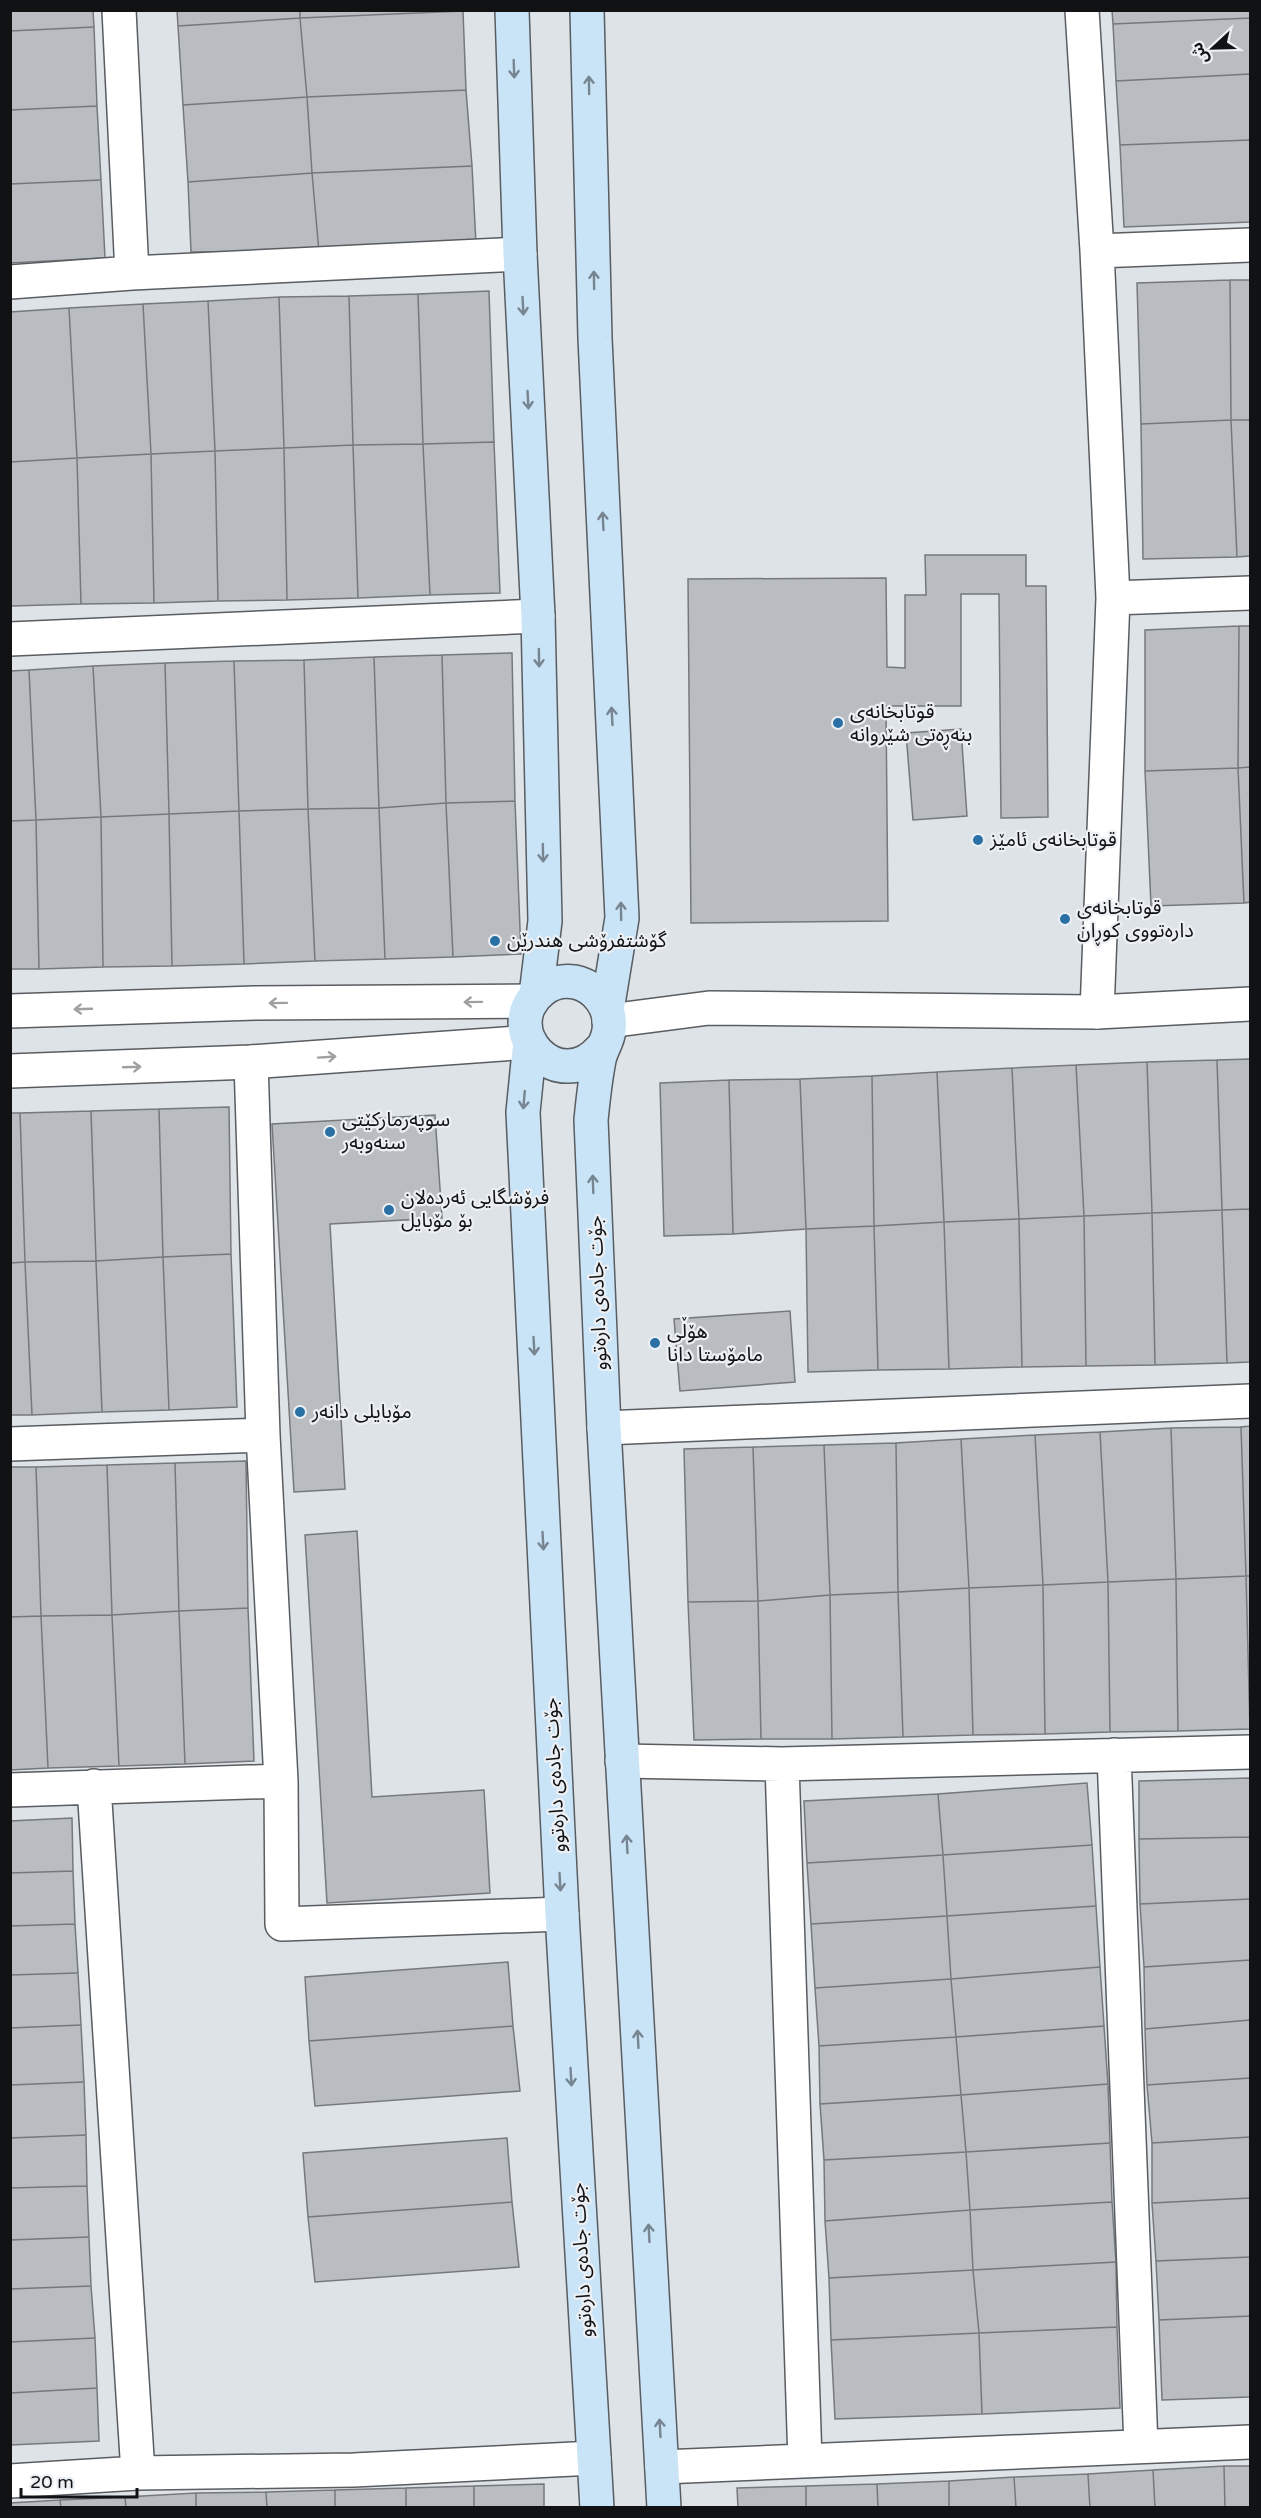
<svg xmlns="http://www.w3.org/2000/svg" width="1261" height="2518" viewBox="0 0 1261 2518" font-family="'Varela Round','Noto Sans Arabic',sans-serif">
<style>
.building{fill:#b9bdc1;stroke:#75797d;stroke-width:1.5}
.lines{fill:none;stroke-linecap:round;stroke-linejoin:round}
.minor-casing{stroke:#595d61;stroke-width:36}
.tertiary-casing{stroke:#595d61;stroke-width:36}
.secondary-casing{stroke:#595d61;stroke-width:36}
.minor{stroke:#fff;stroke-width:33}
.tertiary{stroke:#fff;stroke-width:33}
.secondary{stroke:#c9e3f7;stroke-width:33}
.oneway{stroke:#768590}
.oneway2{stroke:#9fa0a1}
.poi-dot{fill:#2970a4;stroke:#ecf0f4;stroke-width:2}
.labels{text-anchor:middle;dominant-baseline:central;stroke-width:4.5;stroke-linejoin:round;paint-order:stroke}
.poi-label{font-size:20px;fill:#101213;stroke:#ecf0f4;text-anchor:start}
.street-label{font-size:20px;fill:#101213;stroke:#ecf0f4}
</style>
<rect width="100%" height="100%" fill="#dee3e7"/>
<path class="building" d="M10 10H93L94 27 10 31Z
M177 10H300V18L178 26Z
M300 10H463V11L300 18Z
M1112 10H1250V18L1113 24Z
M463 11 466 90 307 97 300 18Z
M300 18 307 97 183 105 178 26Z
M1250 18V74L1116 81 1113 24Z
M94 27 97 106 10 110V31Z
M1250 74V140L1120 145 1116 81Z
M466 90 472 166 312 173 307 97Z
M307 97 312 173 188 182 183 105Z
M97 106 101 180 10 184V110Z
M1250 140V222L1124 227 1120 145Z
M472 166 476 244 319 252 312 173Z
M312 173 319 252H191L188 182Z
M101 180 105 258 10 263V184Z
M1230 280H1250V420H1231Z
M1230 280 1231 420 1141 424 1137 283Z
M489 291 494 442 423 444 418 294Z
M418 294 423 444 353 445 349 296Z
M349 296 353 445 284 448 279 297Z
M279 297 284 448 215 451 208 301Z
M208 301 215 451 151 454 143 304Z
M143 304 151 454 77 458 69 308Z
M69 308 77 458 10 462V312Z
M1231 420H1250V556L1237 557Z
M1231 420 1237 557 1143 559 1141 424Z
M494 442 500 593 430 595 423 444Z
M423 444 430 595 358 598 353 445Z
M353 445 358 598 287 600 284 448Z
M284 448 287 600 218 601 215 451Z
M215 451 218 601 154 603 151 454Z
M151 454 154 603 81 604 77 458Z
M77 458 81 604 11 606 10 462Z
M925 555H1026V586H1046L1048 817 1001 818 999 594H961V706H886L888 921 691 923 688 579 886 578 887 667 905 668V595H926Z
M1239 626 1238 768 1145 771V630Z
M1239 626H1250V767L1238 768Z
M512 653 515 801 446 803 442 655Z
M442 655 446 803 379 808 374 657Z
M374 657 379 808 308 809 304 660Z
M304 660 308 809 239 811 234 661Z
M234 661 239 811 169 814 165 663Z
M165 663 169 814 101 817 93 666Z
M93 666 101 817 36 820 29 670Z
M29 670 36 820 10 821V671Z
M961 729 967 816 913 820 906 733Z
M1250 767V902L1244 903 1238 768Z
M1238 768 1244 903 1151 906 1145 771Z
M515 801 521 954 453 957 446 803Z
M446 803 453 957 385 959 379 808Z
M379 808 385 959 315 961 308 809Z
M308 809 315 961 244 964 239 811Z
M239 811 244 964 172 966 169 814Z
M169 814 172 966 103 967 101 817Z
M101 817 103 967 39 969 36 820Z
M36 820 39 969H10V821Z
M1250 1059V1209L1222 1210 1217 1060Z
M1217 1060 1222 1210 1152 1213 1147 1062Z
M1147 1062 1152 1213 1084 1216 1076 1065Z
M1076 1065 1084 1216 1019 1219 1012 1068Z
M1012 1068 1019 1219 944 1222 937 1072Z
M937 1072 944 1222 874 1226 872 1076Z
M872 1076 874 1226 806 1229 800 1079Z
M800 1079 806 1229 733 1234 729 1080Z
M729 1080 733 1234 664 1236 660 1083Z
M229 1107 231 1254 163 1257 159 1109Z
M159 1109 163 1257 96 1261 91 1111Z
M91 1111 96 1261 25 1262 20 1113Z
M10 1113H20L25 1262 10 1263Z
M435 1115 442 1218 330 1224 345 1489 294 1492 272 1124Z
M1250 1209V1362L1227 1363 1222 1210Z
M1222 1210 1227 1363 1155 1365 1152 1213Z
M1152 1213 1155 1365 1086 1366 1084 1216Z
M1084 1216 1086 1366 1022 1367 1019 1219Z
M1019 1219 1022 1367 949 1369 944 1222Z
M944 1222 949 1369 878 1370 874 1226Z
M874 1226 878 1370 808 1372 806 1229Z
M231 1254 237 1407 169 1410 163 1257Z
M163 1257 169 1410 102 1412 96 1261Z
M96 1261 102 1412 32 1415 25 1262Z
M25 1262 32 1415H10V1263Z
M790 1311 795 1382 680 1391 674 1319Z
M1250 1426V1576H1246L1241 1427Z
M1241 1427 1246 1576 1176 1579 1171 1428Z
M1171 1428 1176 1579 1108 1582 1100 1432Z
M1100 1432 1108 1582 1043 1585 1035 1435Z
M1035 1435 1043 1585 969 1588 961 1439Z
M961 1439 969 1588 898 1592 896 1443Z
M896 1443 898 1592 830 1595 824 1445Z
M824 1445 830 1595 758 1601 753 1447Z
M753 1447 758 1601 688 1602 684 1449Z
M246 1461 248 1608 179 1611 175 1463Z
M175 1463 179 1611 112 1615 107 1465Z
M107 1465 112 1615 41 1616 36 1467Z
M10 1467H36L41 1616 10 1617Z
M357 1531 372 1797 484 1790 490 1893 327 1903 305 1535Z
M1246 1576H1250V1729Z
M1246 1576 1250 1729 1178 1731 1176 1579Z
M1176 1579 1178 1731 1110 1732 1108 1582Z
M1108 1582 1110 1732 1045 1734 1043 1585Z
M1043 1585 1045 1734 973 1735 969 1588Z
M969 1588 973 1735 903 1737 898 1592Z
M898 1592 903 1737 832 1739 830 1595Z
M830 1595 832 1739H761L758 1601Z
M758 1601 761 1739 694 1740 688 1602Z
M248 1608 254 1761 185 1764 179 1611Z
M179 1611 185 1764 119 1766 112 1615Z
M112 1615 119 1766 48 1768 41 1616Z
M41 1616 48 1768 10 1770V1617Z
M1250 1778V1837L1139 1839V1781Z
M1087 1783 1092 1845 943 1855 938 1794Z
M938 1794 943 1855 807 1863 804 1801Z
M72 1818 73 1871 10 1873V1821Z
M1250 1837V1899L1140 1904 1139 1839Z
M1092 1845 1096 1906 947 1916 943 1855Z
M943 1855 947 1916 811 1924 807 1863Z
M73 1871 75 1924 10 1926V1873Z
M1250 1899V1960L1144 1967 1140 1904Z
M1096 1906 1100 1967 951 1979 947 1916Z
M947 1916 951 1979 815 1988 811 1924Z
M75 1924 78 1973 10 1975V1926Z
M1250 1960V2020L1145 2029 1144 1967Z
M508 1962 513 2026 309 2041 305 1977Z
M1100 1967 1104 2026 956 2037 951 1979Z
M78 1973 81 2025 10 2028V1975Z
M951 1979 956 2037 819 2046 815 1988Z
M1250 2020V2078L1147 2085 1145 2029Z
M81 2025 84 2082 10 2085V2028Z
M513 2026 520 2091 315 2106 309 2041Z
M1104 2026 1108 2084 961 2095 956 2037Z
M956 2037 961 2095 820 2104 819 2046Z
M1250 2078V2137L1152 2143 1147 2085Z
M84 2082 86 2135 10 2138V2085Z
M1108 2084 1110 2143 966 2152 961 2095Z
M961 2095 966 2152 824 2160 820 2104Z
M86 2135 87 2186 10 2188V2138Z
M1250 2137V2198L1152 2203V2143Z
M507 2138 512 2202 308 2217 303 2153Z
M1110 2143 1112 2202 970 2210 966 2152Z
M966 2152 970 2210 825 2221 824 2160Z
M87 2186 89 2237 10 2240V2188Z
M1250 2198V2257L1156 2261 1152 2203Z
M512 2202 519 2267 315 2282 308 2217Z
M1112 2202 1116 2262 973 2270 970 2210Z
M970 2210 973 2270 829 2278 825 2221Z
M89 2237 91 2286 10 2289V2240Z
M1250 2257V2316L1159 2320 1156 2261Z
M1116 2262 1117 2327 979 2333 973 2270Z
M973 2270 979 2333 831 2340 829 2278Z
M91 2286 95 2338 10 2342V2289Z
M1250 2316V2397L1162 2400 1159 2320Z
M1117 2327 1120 2408 982 2414 979 2333Z
M979 2333 982 2414 835 2419 831 2340Z
M95 2338 97 2388 10 2393V2342Z
M97 2388 99 2441 10 2445V2393Z
M1224 2466H1250V2508H1225Z
M1224 2466 1225 2508H1155L1153 2470Z
M1153 2470 1155 2508H1090L1088 2474Z
M1088 2474 1090 2508H1016L1014 2477Z
M1014 2477 1016 2508H949V2481Z
M949 2481V2508H878L877 2484Z
M544 2484V2508H474V2486Z
M877 2484 878 2508H806V2486Z
M474 2486V2508H406V2488Z
M806 2486V2508H738L737 2488Z
M406 2488V2508H335V2490Z
M335 2490V2508H267L266 2492Z
M266 2492 267 2508H196V2493Z
M196 2493V2508H126L125 2497Z
M125 2497 126 2508H61L60 2500Z
M60 2500 61 2508H10V2503Z"/>
<g class="lines">
<defs>
<path id="minor" d="M119 10 132 273
M1082 10 1097 251 1113 598 1097 1012
M1097 251 1250 245
M10 282 132 273 520 254
M1113 598 1250 593
M10 639 538 616
M251 1062 263 1435 281 1781 282 1924 562 1914
M604 1428 1250 1401
M10 1444 263 1435
M1114 1755 1141 2446
M622 1761 782 1764 1250 1752
M782 1764 805 2461
M94 1786 138 2473
M10 1790 281 1781
M662 2467 1250 2442
M10 2481 138 2473 354 2470 594 2458"/>
<path id="tertiary" d="M10 1011 255 1003 532 1001
M609 1021 709 1008 1097 1012 1250 1004
M10 1071 251 1062 530 1042"/>
<path id="secondary" d="M512 10 520 254 538 616 545 921 536 995
M587 10 595 338 622 918 607 1010
M530 1042 523 1112 562 1914 597 2508
M601 1049C559 1098 495 1030 541 991 550 983 563 980 575 982 597 987 612 1008 609 1030 608 1041 601 1049 599 1060 595 1080 593 1100 591 1120L604 1428 664 2508"/>
</defs>
<use href="#minor" class="minor-casing"/>
<use href="#tertiary" class="tertiary-casing"/>
<use href="#secondary" class="secondary-casing"/>
<use href="#minor" class="minor"/>
<use href="#tertiary" class="tertiary"/>
<use href="#secondary" class="secondary"/>
</g>
<defs><path id="oneway-shaft" d="M-6 0H5M1.5-3L5.5 0L1.5 3" fill="none" stroke-width="1.6" stroke-linecap="round" stroke-linejoin="round" transform="scale(1.5)"/></defs>
<g class="oneway">
<use href="#oneway-shaft" transform="translate(514 69) rotate(88)"/>
<use href="#oneway-shaft" transform="translate(589 85) rotate(-91)"/>
<use href="#oneway-shaft" transform="translate(594 280) rotate(-91)"/>
<use href="#oneway-shaft" transform="translate(523 306) rotate(87)"/>
<use href="#oneway-shaft" transform="translate(528 400) rotate(87)"/>
<use href="#oneway-shaft" transform="translate(603 521) rotate(-93)"/>
<use href="#oneway-shaft" transform="translate(539 658) rotate(89)"/>
<use href="#oneway-shaft" transform="translate(612 716) rotate(-93)"/>
<use href="#oneway-shaft" transform="translate(543 853) rotate(89)"/>
<use href="#oneway-shaft" transform="translate(621 911) rotate(-91)"/>
<use href="#oneway-shaft" transform="translate(524 1100) rotate(95)"/>
<use href="#oneway-shaft" transform="translate(593 1184) rotate(-92)"/>
<use href="#oneway-shaft" transform="translate(534 1346) rotate(87)"/>
<use href="#oneway-shaft" transform="translate(543 1541) rotate(87)"/>
<use href="#oneway-shaft" transform="translate(627 1844) rotate(-93)"/>
<use href="#oneway-shaft" transform="translate(560 1882) rotate(87)"/>
<use href="#oneway-shaft" transform="translate(638 2039) rotate(-93)"/>
<use href="#oneway-shaft" transform="translate(571 2077) rotate(87)"/>
<use href="#oneway-shaft" transform="translate(649 2233) rotate(-93)"/>
<use href="#oneway-shaft" transform="translate(660 2428) rotate(-93)"/>
</g>
<g class="oneway2">
<use href="#oneway-shaft" transform="translate(473 1002) rotate(179)"/>
<use href="#oneway-shaft" transform="translate(278 1003) rotate(179)"/>
<use href="#oneway-shaft" transform="translate(83 1009) rotate(178)"/>
<use href="#oneway-shaft" transform="translate(327 1057) rotate(-4)"/>
<use href="#oneway-shaft" transform="translate(132 1067) rotate(-2)"/>
</g>
<g class="poi-dot">
<circle cx="838" cy="723" r="6"/>
<circle cx="978" cy="840" r="6"/>
<circle cx="1065" cy="919" r="6"/>
<circle cx="495" cy="941" r="6"/>
<circle cx="330" cy="1132" r="6"/>
<circle cx="389" cy="1210" r="6"/>
<circle cx="655" cy="1343" r="6"/>
<circle cx="300" cy="1412" r="6"/>
</g>
<g class="labels">
<g class="poi-label">
<text x="850" y="712">قوتابخانەی<tspan x="850" dy="23">بنەڕەتی شێروانە</tspan></text>
<text x="990" y="840">قوتابخانەی ئامێز</text>
<text x="1077" y="908">قوتابخانەی<tspan x="1077" dy="23">دارەتووی کوڕان</tspan></text>
<text x="507" y="941">گۆشتفرۆشی هندرێن</text>
<text x="342" y="1120">سوپەرمارکێتی<tspan x="342" dy="23">سنەوبەر</tspan></text>
<text x="401" y="1198">فرۆشگایی ئەردەلان<tspan x="401" dy="23">بۆ مۆبایل</tspan></text>
<text x="667" y="1332">هۆڵی<tspan x="667" dy="23">مامۆستا دانا</tspan></text>
<text x="312" y="1412">مۆبایلی دانەر</text>
</g>
<g class="street-label">
<text transform="translate(598 1293) rotate(-92)">جۆت جادەی دارەتوو</text>
<text transform="translate(555 1775) rotate(-93)">جۆت جادەی دارەتوو</text>
<text transform="translate(582 2260) rotate(-93)">جۆت جادەی دارەتوو</text>
</g>
</g>
<rect width="1261" height="2518" fill="none" stroke="#101213" stroke-width="24"/>
<g transform="translate(1213 48) rotate(248)" stroke="#ecf0f4" stroke-width="4.5" paint-order="stroke">
<path d="M0-4.5L10 22L0 15L-10 22Z" fill="#101213"/>
<text y="-9" font-size="16" font-weight="bold" text-anchor="middle" fill="#101213">ش</text>
</g>
<path d="M21 2488v9h116v-9" fill="none" stroke="#101213" stroke-width="3"/>
<text x="30" y="2488" font-size="18" fill="#101213" stroke="#ecf0f4" stroke-width="4.5" paint-order="stroke">20 m</text>
</svg>
